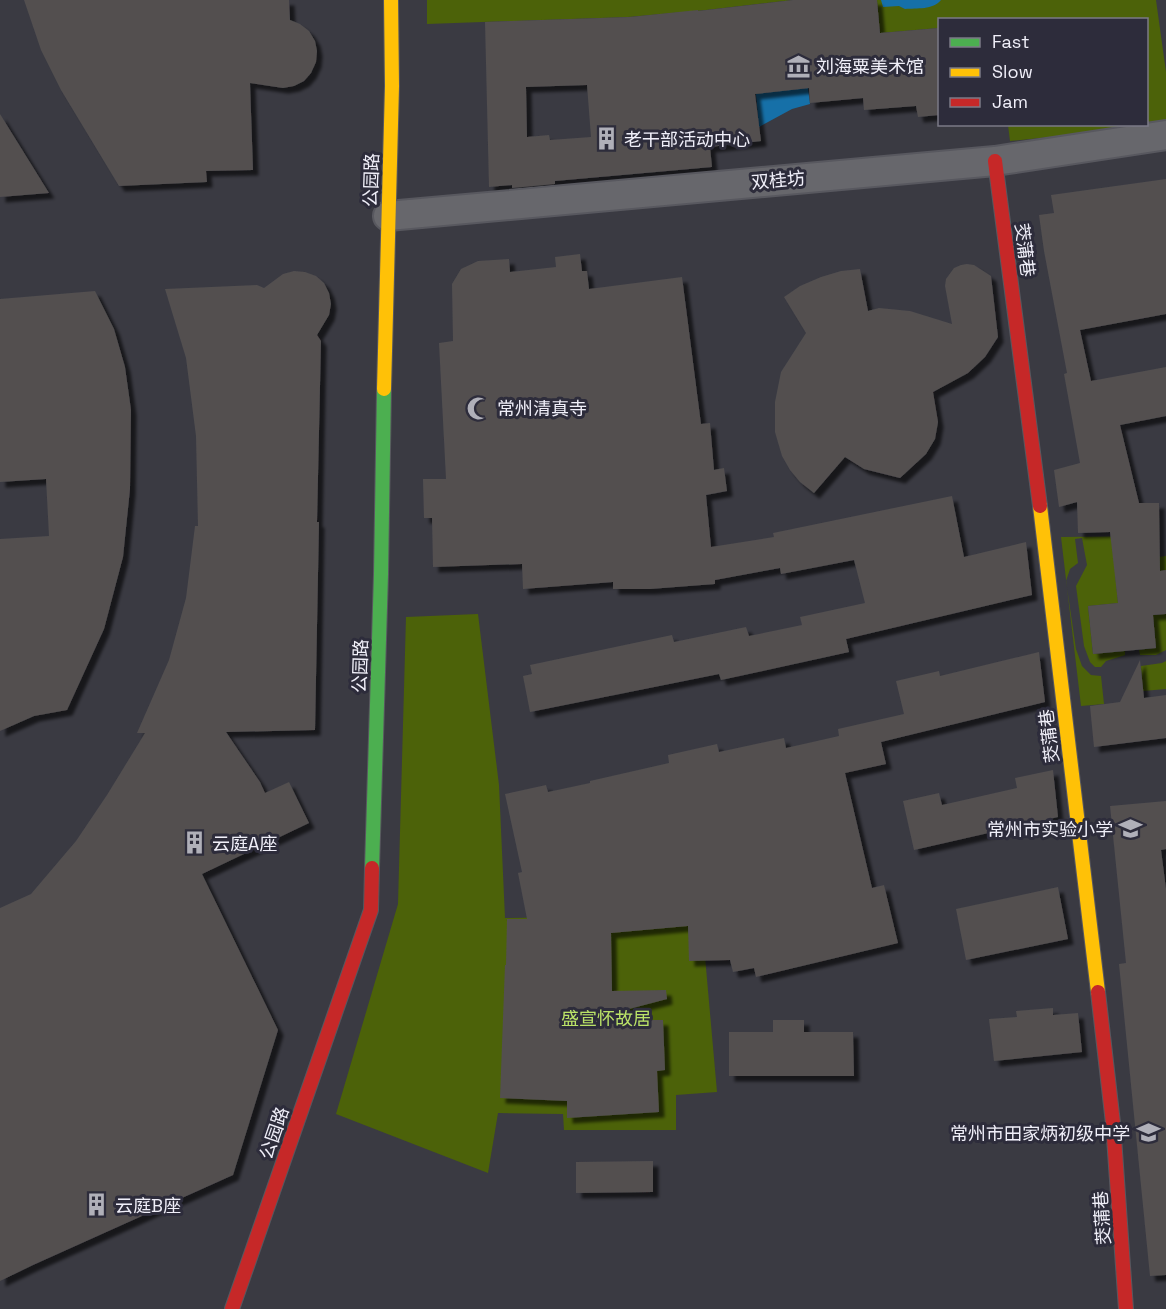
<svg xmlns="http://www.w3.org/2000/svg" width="1166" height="1309" viewBox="0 0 1166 1309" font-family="'Space Grotesk','Noto Sans SC',sans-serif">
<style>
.green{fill:#4c6209}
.water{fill:#1670a8}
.building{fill:#524f50;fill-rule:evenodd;filter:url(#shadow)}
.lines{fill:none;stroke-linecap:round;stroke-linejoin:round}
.street-casing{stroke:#58585f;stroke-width:32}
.fast-casing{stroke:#58585f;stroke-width:16}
.slow-casing{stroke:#58585f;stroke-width:16}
.jam-casing{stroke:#58585f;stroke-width:16}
.street{stroke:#67676c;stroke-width:28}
.fast{stroke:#4caf50;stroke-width:14}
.slow{stroke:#ffc107;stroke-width:14}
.jam{stroke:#c62828;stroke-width:14}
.labels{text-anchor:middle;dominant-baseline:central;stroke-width:6;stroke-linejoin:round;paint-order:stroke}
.poi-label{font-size:18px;fill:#f0eff9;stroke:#2d2c3b;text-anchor:start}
.street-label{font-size:18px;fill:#f0eff9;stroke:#2d2c3b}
.park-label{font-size:18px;fill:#bbe368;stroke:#2d2c3b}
</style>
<defs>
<filter id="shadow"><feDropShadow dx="5.5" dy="5.5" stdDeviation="1.5" flood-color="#0009"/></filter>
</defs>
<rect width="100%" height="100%" fill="#3a3a42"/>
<path class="green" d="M427 0H793L706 10 628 17 427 24Z
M877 0H1156L1166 72V125L1010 141 1008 125 1146 124V20H940L939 28 880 33Z
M1156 536 1159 557 1166 556V570L1143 573H1115L1118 603 1088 606 1093 654 1125 651V655L1106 661 1101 667H1095L1090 662 1084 646 1076 586 1087 565 1082 538 1075 539 1078 563 1070 569 1066 581 1076 649 1082 666 1091 675 1101 676 1104 704 1081 706 1061 537Z
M478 614 499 785 505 918 582 917 700 900 717 1092 676 1095V1130H564L563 1114 498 1113 488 1173 336 1114 398 904 406 617Z
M1166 614V650L1156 655H1140L1139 650 1156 648 1153 615Z
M1166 661V689L1143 691 1141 666 1162 663Z"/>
<path class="water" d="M881 0H941C933 10 917 8 905 9L899 6 883 7Z
M808 88 810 104 792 109 759 127 756 94Z"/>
<path class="building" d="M24 0H289L290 20 300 24 309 31 315 41 317 51 316 62 311 73 304 81 294 86 283 88 250 83 253 170 206 171 207 182 119 186 61 90 41 50Z
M793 0H877L880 33 939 28V115L918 117 916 106 864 110 863 98 810 103 809 88 755 94 761 141 710 147 712 167 555 181V184L512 188V185L489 187 485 22 630 17 698 10V11ZM587 85 591 137 550 140 549 135 527 137 526 87Z
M0 114 49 193 0 197Z
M1166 179V314L1080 330 1091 381 1166 367V416L1120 425 1139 503H1159L1160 571 1166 570V614L1153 615 1156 648 1093 654 1088 606 1118 603 1110 532 1078 533 1077 502 1059 507 1054 470 1080 463 1064 374 1067 373 1044 251 1039 215 1054 213 1051 195Z
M580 254 582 271H587L589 289 682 277 701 424 710 423 714 470 724 468 727 491 706 495 711 547 774 537 773 533 952 496 964 557 1026 542 1032 595 846 639 849 652 721 680 719 674 530 712 523 676 532 674 530 665 672 635 674 642 746 627 749 636 802 625 800 617 865 603 854 560 781 574 780 568 715 580V584L650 589H613V582L523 589 522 564 433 567 432 518H424L423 479H446L439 343 453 341 452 284 461 269 478 261 509 259 510 272 556 267 555 257Z
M967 264 974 265 991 276 998 337 985 357 968 373 933 392 938 422 935 439 926 454 900 478 864 469 845 457 814 493 800 482 790 470 782 456 775 432V402L781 372 806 333 784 297 800 286 821 277 841 271 860 269 868 311 879 308 910 311 952 324 945 286 946 279 954 268 961 265Z
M294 271 305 272 316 276 324 283 329 293 331 304 329 315 317 335 321 341 317 522H319L315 730 226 732 260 782 265 793 289 782 309 823 202 874 278 1030 233 1175 33 1265 0 1281V908L31 894 76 841 107 795 145 733H137L169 660 186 598 195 526H198L196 436 186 358 165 289 257 285 264 288 283 274Z
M95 291 114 329 125 367 131 410 130 489 123 557 104 629 67 710 34 716 0 731V539L49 536 46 479 0 482V299Z
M1039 652 1045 702 881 742 886 764 845 773 872 888 884 885 898 943 756 977 754 968 733 972 730 960 689 961 688 926 611 933 612 991 666 990 667 999 610 1014 611 1020H663L665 1070 657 1071 659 1112 567 1118V1101L500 1098 505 965H506L507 919H527L518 873 522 872 505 794 546 785 548 792 590 783V781L669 763 668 755 717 744 719 752 784 738 786 748 839 736 838 729 904 714 896 681 939 671 940 676Z
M1140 660 1144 698 1166 695V738L1094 747 1090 706 1120 702Z
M1053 770 1058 817 914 850 903 801 939 793 942 805 1017 788 1015 778Z
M1166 801V849L1161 850 1166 889V1275L1150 1276 1119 964 1126 963 1110 806Z
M1058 887 1068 939 966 960 956 909Z
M1053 1008V1015L1078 1013 1082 1052 994 1061 989 1019 1017 1017 1016 1011Z
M773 1020H804V1032H853L854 1076H729V1032H773Z
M653 1161V1192L576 1193V1162Z"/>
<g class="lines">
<defs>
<path id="street" d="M388 216 995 161 1166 135"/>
<path id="fast" d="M372 868 381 574 384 389"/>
<path id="slow" d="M384 389 392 86 391 0
M1040 506 1098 992"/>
<path id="jam" d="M995 161 1040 506
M1098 992 1113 1123 1126 1309
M232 1309 371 910 372 868"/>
</defs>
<use href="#street" class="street-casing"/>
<use href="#fast" class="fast-casing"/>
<use href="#slow" class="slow-casing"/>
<use href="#jam" class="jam-casing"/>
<use href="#street" class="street"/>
<use href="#fast" class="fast"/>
<use href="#slow" class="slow"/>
<use href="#jam" class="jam"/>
</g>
<defs>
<symbol id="museum-bare" viewBox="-9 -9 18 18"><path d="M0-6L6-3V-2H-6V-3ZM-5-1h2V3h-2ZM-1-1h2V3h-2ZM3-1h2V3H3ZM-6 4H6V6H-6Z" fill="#b0b0b9" stroke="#2d2c3b" stroke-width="2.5" paint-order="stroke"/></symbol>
<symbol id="building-bare" viewBox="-9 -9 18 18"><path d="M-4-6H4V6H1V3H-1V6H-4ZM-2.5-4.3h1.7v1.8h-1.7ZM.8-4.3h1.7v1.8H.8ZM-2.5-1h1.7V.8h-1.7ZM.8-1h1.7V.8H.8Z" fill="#b0b0b9" stroke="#2d2c3b" stroke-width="2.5" paint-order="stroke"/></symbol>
<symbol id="mosque-bare" viewBox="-9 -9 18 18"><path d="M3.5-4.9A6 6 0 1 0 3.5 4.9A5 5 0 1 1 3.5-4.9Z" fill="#b0b0b9" stroke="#2d2c3b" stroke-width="2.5" paint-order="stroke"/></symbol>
<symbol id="school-bare" viewBox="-9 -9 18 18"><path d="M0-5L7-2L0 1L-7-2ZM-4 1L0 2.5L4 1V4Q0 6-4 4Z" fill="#b0b0b9" stroke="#2d2c3b" stroke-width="2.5" paint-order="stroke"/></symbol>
</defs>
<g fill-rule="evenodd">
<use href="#museum-bare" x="782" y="50" width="33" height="33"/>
<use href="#building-bare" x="590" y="122" width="33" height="33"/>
<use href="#mosque-bare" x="462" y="392" width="33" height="33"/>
<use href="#school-bare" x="1114" y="812" width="33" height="33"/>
<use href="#building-bare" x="178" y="826" width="33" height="33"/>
<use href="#school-bare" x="1132" y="1116" width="33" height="33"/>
<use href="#building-bare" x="80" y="1188" width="33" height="33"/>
</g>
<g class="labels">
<g class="poi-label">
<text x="816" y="66">刘海粟美术馆</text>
<text x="624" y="139">老干部活动中心</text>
<text x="497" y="408">常州清真寺</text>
<text x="1113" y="829" text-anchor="end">常州市实验小学</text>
<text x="212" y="843">云庭A座</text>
<text x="1130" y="1133" text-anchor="end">常州市田家炳初级中学</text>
<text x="115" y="1205">云庭B座</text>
</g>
<g class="street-label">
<text transform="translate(371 180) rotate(-88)">公园路</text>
<text transform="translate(778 180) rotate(-5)">双桂坊</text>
<text transform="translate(1025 250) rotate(83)">茭蒲巷</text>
<text transform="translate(360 666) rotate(-88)">公园路</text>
<text transform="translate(1049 736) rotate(-97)">茭蒲巷</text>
<text transform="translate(274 1133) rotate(-71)">公园路</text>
<text transform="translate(1102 1218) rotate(-94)">茭蒲巷</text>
</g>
<g class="park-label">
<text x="606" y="1018">盛宣怀故居</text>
</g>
</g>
<rect x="938" y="18" width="210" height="108" fill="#2d2c3b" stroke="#7b7a87" stroke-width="1.5"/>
<rect x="950" y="38" width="30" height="9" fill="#4caf50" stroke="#7b7a87" stroke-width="1.5"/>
<text x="992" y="48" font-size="18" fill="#f0eff9">Fast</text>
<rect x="950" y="68" width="30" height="9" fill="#ffc107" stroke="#7b7a87" stroke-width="1.5"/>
<text x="992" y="78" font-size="18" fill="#f0eff9">Slow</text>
<rect x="950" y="98" width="30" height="9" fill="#c62828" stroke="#7b7a87" stroke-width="1.5"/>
<text x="992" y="108" font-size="18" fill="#f0eff9">Jam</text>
</svg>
